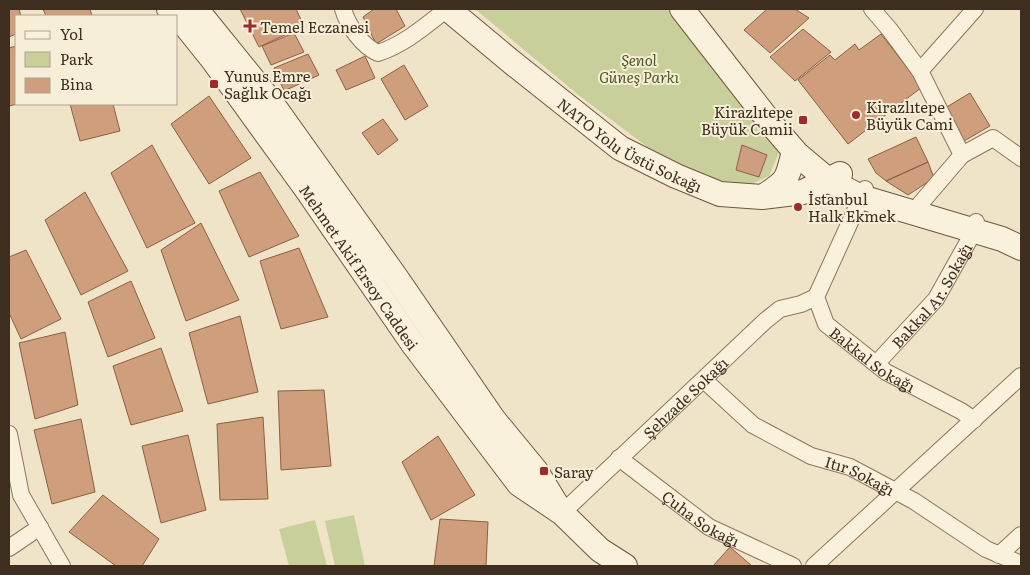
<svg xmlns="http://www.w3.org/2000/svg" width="1030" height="575" viewBox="0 0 1030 575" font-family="Literata,serif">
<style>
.green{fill:#c9cf9b}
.building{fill:#cf9f7d;stroke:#8d5f41}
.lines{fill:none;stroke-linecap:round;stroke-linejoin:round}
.street-casing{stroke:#8d765c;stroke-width:18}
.secondary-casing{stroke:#6f573f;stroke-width:26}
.street{stroke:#faf1dc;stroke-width:16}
.secondary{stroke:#faf1dc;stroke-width:24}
.poi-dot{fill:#9e2a2b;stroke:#f7eed8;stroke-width:2}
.labels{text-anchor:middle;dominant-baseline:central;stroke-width:4;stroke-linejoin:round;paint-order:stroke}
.poi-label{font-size:15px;fill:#3d2e20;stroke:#f7eed8;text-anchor:start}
.park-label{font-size:15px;font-style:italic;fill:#4d5a26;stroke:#f7eed8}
.street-label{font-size:15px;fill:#3d2e20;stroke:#f7eed8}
</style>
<rect width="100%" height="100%" fill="#f0e4c8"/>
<path class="green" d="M475 9H669L780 150 769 176 742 188 674 167 581 97Z
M354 515 365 566H335L325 521Z
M315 520 327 566H289L279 529Z"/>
<path class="building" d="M9 9H19L21 16H16V34L9 37Z
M43 9H90L92 16H46Z
M240 9H296L304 26 259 47Z
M374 9H396L405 26 376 44 363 17Z
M767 9H795L809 18 770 53 744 30Z
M803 29 831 52 795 81 770 57Z
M294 33 304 52 271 65 262 46Z
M881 34 922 87 848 144 798 80 830 55 835 60 855 44 859 50Z
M16 46 17 104 9 106V48Z
M308 54 319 75 284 91 274 68Z
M365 56 375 78 346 90 336 70Z
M404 65 428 106 405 120 381 79Z
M970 93 990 126 964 141 945 108Z
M209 96 251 158 209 184 171 124Z
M70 104H113L120 131 80 141Z
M383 119 398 140 378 155 362 133Z
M916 137 928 162 886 181 876 173 868 159Z
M152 145 195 223 147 248 111 173Z
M742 145 767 155 759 177 736 170Z
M928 162 934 178 908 195 886 181Z
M260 172 299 236 249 257 219 191Z
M85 192 128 271 81 295 45 220Z
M201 223 239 300 186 321 161 250Z
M299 248 328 317 281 329 260 261Z
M26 250 61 319 21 339 9 313V257Z
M131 281 155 338 108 357 88 302Z
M240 316 258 392 208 404 189 333Z
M65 332 78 405 35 419 19 343Z
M161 348 183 411 131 425 113 366Z
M324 390 331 466 281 470 278 391Z
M263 417 268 499 220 500 217 424Z
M81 419 95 492 52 504 34 430Z
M188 435 206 510 161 523 142 446Z
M438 436 475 495 431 520 402 462Z
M103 495 159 539 142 566H116L69 532Z
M440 519 488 522 486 566H434Z
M730 547 752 566H713Z"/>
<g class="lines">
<defs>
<g id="street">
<path d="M343 9C348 26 362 46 378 53 405 44 425 26 447 9"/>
<path d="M872 9 890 30 920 71 962 155 993 138 1021 158"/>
<path d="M920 71 975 9"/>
<path id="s1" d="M865 189 816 297 826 324 886 372 961 411 974 420"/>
<path d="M920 204 962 155"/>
<path id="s2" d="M876 364 936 299 969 240 976 222"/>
<path id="s3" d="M704 380 753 425 811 456 850 467 914 501 986 549 1021 564"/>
<path d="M9 434 21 495 62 566"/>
<path id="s4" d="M619 458 709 527 793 566"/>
<path id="s5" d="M562 513 765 321 780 309 801 304 816 297"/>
<path d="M9 548 40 527"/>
<path d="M999 555 1021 535"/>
<path d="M814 566 1021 376"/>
</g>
<g id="secondary">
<path id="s6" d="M169 9 181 20 213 60 307 190 413 344 519 484 562 513 600 550 625 566"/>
<path d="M196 9 268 98 395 276 494 420 536 471 558 507"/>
<path id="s7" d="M448 9 514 64 620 148 676 176 720 194 762 197 803 192 840 174"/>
<path d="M682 9 773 126 797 154 828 180 861 197 1002 239 1021 248"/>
<path d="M764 196C789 180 787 179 794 151"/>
</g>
</defs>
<use href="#street" class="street-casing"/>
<use href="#secondary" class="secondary-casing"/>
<use href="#street" class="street"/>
<use href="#secondary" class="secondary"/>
</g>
<g class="poi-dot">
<path d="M247.5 18.5h5v5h5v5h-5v5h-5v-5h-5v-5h5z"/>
<rect x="209" y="79" width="10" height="10" rx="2.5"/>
<circle cx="856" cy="115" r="5"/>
<rect x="798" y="115" width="10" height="10" rx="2.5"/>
<circle cx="798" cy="207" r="5"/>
<rect x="539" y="466" width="10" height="10" rx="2.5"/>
</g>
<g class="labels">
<g class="poi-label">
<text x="260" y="26">Temel Eczanesi</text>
<text x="224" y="75">Yunus Emre<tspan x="224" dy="17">Sağlık Ocağı</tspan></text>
<text x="866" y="106">Kirazlıtepe<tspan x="866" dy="17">Büyük Cami</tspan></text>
<text x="793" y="111" text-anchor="end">Kirazlıtepe<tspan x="793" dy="17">Büyük Camii</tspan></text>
<text x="808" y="198">İstanbul<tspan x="808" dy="17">Halk Ekmek</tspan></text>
<text x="554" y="471">Saray</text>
</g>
<g class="park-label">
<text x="639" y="59">Şenol<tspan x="639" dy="17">Güneş Parkı</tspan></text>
</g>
<g class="street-label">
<text stroke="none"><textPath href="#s7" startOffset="228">NATO Yolu Üstü Sokağı</textPath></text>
<text stroke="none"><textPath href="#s6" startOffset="321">Mehmet Akif Ersoy Caddesi</textPath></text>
<text stroke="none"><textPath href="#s2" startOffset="89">Bakkal Ar. Sokağı</textPath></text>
<text stroke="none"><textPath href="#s1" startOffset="206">Bakkal Sokağı</textPath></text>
<text stroke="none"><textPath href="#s5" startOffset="169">Şehzade Sokağı</textPath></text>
<text stroke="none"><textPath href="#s3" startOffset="185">Itır Sokağı</textPath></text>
<text stroke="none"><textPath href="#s4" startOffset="102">Çuha Sokağı</textPath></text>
</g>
</g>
<rect width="1030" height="575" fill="none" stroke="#3d2e20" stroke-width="20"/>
<rect x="15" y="15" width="162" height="90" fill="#f7eed8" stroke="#ada18e"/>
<rect x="25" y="31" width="25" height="8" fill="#faf1dc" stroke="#ada18e"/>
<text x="60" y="40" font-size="15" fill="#3d2e20">Yol</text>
<rect x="25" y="52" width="25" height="15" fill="#c9cf9b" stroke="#ada18e"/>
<text x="60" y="65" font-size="15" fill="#3d2e20">Park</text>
<rect x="25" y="78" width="25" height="15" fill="#cf9f7d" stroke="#ada18e"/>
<text x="60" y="90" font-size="15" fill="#3d2e20">Bina</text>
</svg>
